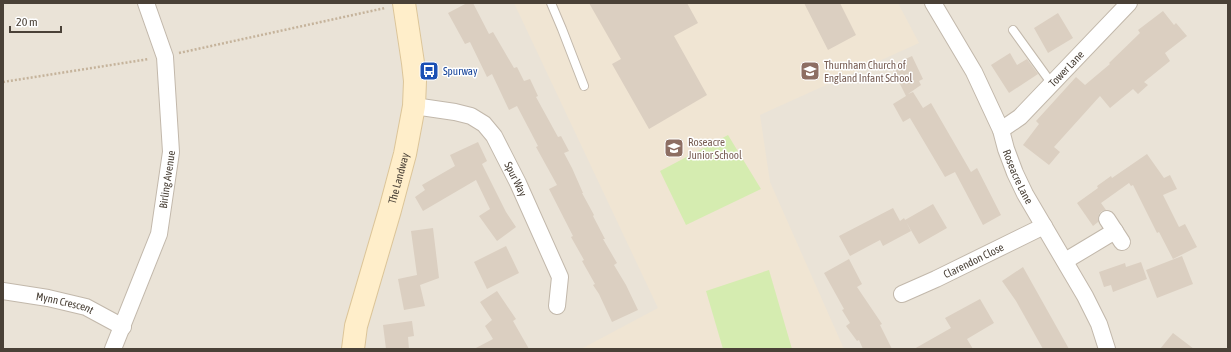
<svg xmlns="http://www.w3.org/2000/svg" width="1231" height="352" viewBox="0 0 1231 352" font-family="'Asap Condensed',sans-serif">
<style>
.residential{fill:#eae3d7}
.education{fill:#f0e5d3}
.green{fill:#d5ecb0}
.building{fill:#dbcfc1}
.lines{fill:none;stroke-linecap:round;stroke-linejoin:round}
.lane-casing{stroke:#c2b8ab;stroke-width:10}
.street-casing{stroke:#c2b8ab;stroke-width:18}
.secondary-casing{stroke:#dcc599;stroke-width:24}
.path{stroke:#c5b39b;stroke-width:2.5;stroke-dasharray:2 2;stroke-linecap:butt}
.lane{stroke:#fff;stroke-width:8}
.street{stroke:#fff;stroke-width:16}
.secondary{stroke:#ffeeca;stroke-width:22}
.labels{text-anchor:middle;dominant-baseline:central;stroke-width:3;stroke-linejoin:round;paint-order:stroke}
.education-label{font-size:11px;fill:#785e54;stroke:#fff;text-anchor:start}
.street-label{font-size:11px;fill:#4a4137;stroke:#fff}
.transit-label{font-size:11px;fill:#164399;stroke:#fff;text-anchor:start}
</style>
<rect width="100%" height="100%" fill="#f6f1ea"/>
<path class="residential" d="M3 3H1228V349H3Z"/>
<path class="education" d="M514 3H898L919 43 760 115 770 182 844 349H581L658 308Z"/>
<path class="green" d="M728 135 761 189 686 225 660 171Z
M769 270 792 349H723L706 291Z"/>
<path class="building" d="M467 3H473L489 34 493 32 514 68 517 67 524 81 530 79 538 96 536 97 558 137 561 136 569 151 564 153 572 168 583 193H582L594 215 593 216 605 239H603L617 263 614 265 626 285 638 310 612 322 599 294 593 285 595 284 582 261 584 260 571 237 573 236 549 189 557 185 536 147 538 146 517 106 509 110 492 74 487 77 470 42 465 44 448 13Z
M589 3H687L698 23 674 36 707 95 649 129 612 64 621 59Z
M804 3H840L856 35 828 50Z
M1163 11 1174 25 1176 23 1187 36 1165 53 1170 61 1144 82 1148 85 1138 94 1133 89 1110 108 1100 96 1054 147 1060 152 1049 165 1023 145 1039 124 1036 121 1076 77 1085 85 1110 64 1109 63 1140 33 1138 30Z
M1058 13 1073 38 1048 53 1034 28Z
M1010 53 1017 65 1027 59 1038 74 1009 93 991 65Z
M912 56 923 79 919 81 921 85 908 94 913 92 923 108 931 103 971 172 977 168 1001 215 983 225 955 172 945 177 910 118 903 122 893 104 906 96 891 66Z
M478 142 487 161 482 164 506 212 516 227 497 241 479 216 490 209 476 180 423 211 415 197 425 190 422 185 455 166 450 155Z
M1147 154 1164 178 1170 175 1177 189 1163 195 1179 227 1185 224 1197 247 1173 259 1159 232 1157 233 1133 185 1131 186 1129 183 1101 203 1106 210 1102 211 1099 214 1098 222 1093 226 1077 203 1098 188 1097 186 1111 176 1112 178Z
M933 204 947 228 919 244 905 220Z
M893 208 900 221 904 218 911 231 883 246 880 240 850 256 839 236Z
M433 228 439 278 420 285 425 306 404 310 398 279 417 275 411 231Z
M506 246 519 273 487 289 474 262Z
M1182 256 1193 284 1157 298 1146 270Z
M849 259 862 284 857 287 882 324 880 325 892 349H863L859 340 857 341 846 326 850 323 842 310 844 309 824 273Z
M1141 262 1147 279 1113 292 1111 285 1104 287 1099 272 1125 263 1126 267Z
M1023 267 1069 349H1043L1016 301 1002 281Z
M497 291 516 319 513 321 529 349H474L493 339 485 326 492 320 480 302Z
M980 299 994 323 967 339 973 349H914L951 328 945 318Z
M412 321 414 336 408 337 409 349H386L383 325Z
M1173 333 1194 349H1160Z"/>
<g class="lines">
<defs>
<path id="lane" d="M551 3 562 29 584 86
M1013 30 1052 84"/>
<g id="street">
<path id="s1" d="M933 3 974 72 1001 130 1006 149 1015 173 1025 194 1085 296 1099 324 1107 349"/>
<path id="s2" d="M414 106 455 112 471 116 484 124 494 136 518 183 560 277 557 306"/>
<path id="s3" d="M1001 130 1020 117 1129 3"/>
<path d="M1107 219 1122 242"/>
<path d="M1065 261 1115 231"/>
<path id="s4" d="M3 291 48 298 86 307 123 327"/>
<path id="s5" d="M902 294 936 279 1044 226"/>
<path id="s6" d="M113 349 159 234 171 152 165 57 146 3"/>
</g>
<g id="secondary">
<path id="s7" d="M353 349 356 326 390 210 405 154 414 106 415 81 413 63 404 3"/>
</g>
</defs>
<use href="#lane" class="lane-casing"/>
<use href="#street" class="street-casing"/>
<use href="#secondary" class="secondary-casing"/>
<path class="path" d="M179 53 385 8
M3 82 149 59"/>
<use href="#lane" class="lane"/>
<use href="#street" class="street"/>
<use href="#secondary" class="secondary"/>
</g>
<defs>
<symbol id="bus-square" viewBox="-11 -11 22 22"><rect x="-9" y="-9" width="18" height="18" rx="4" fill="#1a4fb4" stroke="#fff"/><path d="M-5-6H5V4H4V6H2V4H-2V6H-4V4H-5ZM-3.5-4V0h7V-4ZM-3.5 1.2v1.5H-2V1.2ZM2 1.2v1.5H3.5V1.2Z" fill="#fff"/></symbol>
<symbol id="school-square" viewBox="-11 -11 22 22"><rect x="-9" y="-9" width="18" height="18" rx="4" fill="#8d6e63" stroke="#fff"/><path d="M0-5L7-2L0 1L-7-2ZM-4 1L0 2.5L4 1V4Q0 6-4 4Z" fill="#fff"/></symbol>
</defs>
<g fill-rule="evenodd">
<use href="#bus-square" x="418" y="60" width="22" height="22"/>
<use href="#school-square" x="799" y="60" width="22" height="22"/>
<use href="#school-square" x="663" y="137" width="22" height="22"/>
</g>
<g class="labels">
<g class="education-label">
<text x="824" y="65">Thurnham Church of<tspan x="824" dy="13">England Infant School</tspan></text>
<text x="688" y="142">Roseacre<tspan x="688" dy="13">Junior School</tspan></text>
</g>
<g class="street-label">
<text stroke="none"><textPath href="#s3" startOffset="90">Tower Lane</textPath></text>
<text stroke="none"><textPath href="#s1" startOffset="194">Roseacre Lane</textPath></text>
<text stroke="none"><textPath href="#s7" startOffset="177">The Landway</textPath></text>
<text stroke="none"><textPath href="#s6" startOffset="179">Birling Avenue</textPath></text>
<text stroke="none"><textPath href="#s2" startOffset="137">Spur Way</textPath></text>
<text stroke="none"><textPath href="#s5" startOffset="79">Clarendon Close</textPath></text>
<text stroke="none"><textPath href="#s4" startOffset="63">Mynn Crescent</textPath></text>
</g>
<g class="transit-label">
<text x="443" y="71">Spurway</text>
</g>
</g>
<rect width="1231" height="352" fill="none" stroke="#4a4137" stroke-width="8"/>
<path d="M10 26v6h51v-6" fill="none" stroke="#4a4137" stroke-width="2"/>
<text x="16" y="26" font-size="12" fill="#4a4137" stroke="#ffffff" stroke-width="3" paint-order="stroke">20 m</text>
</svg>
